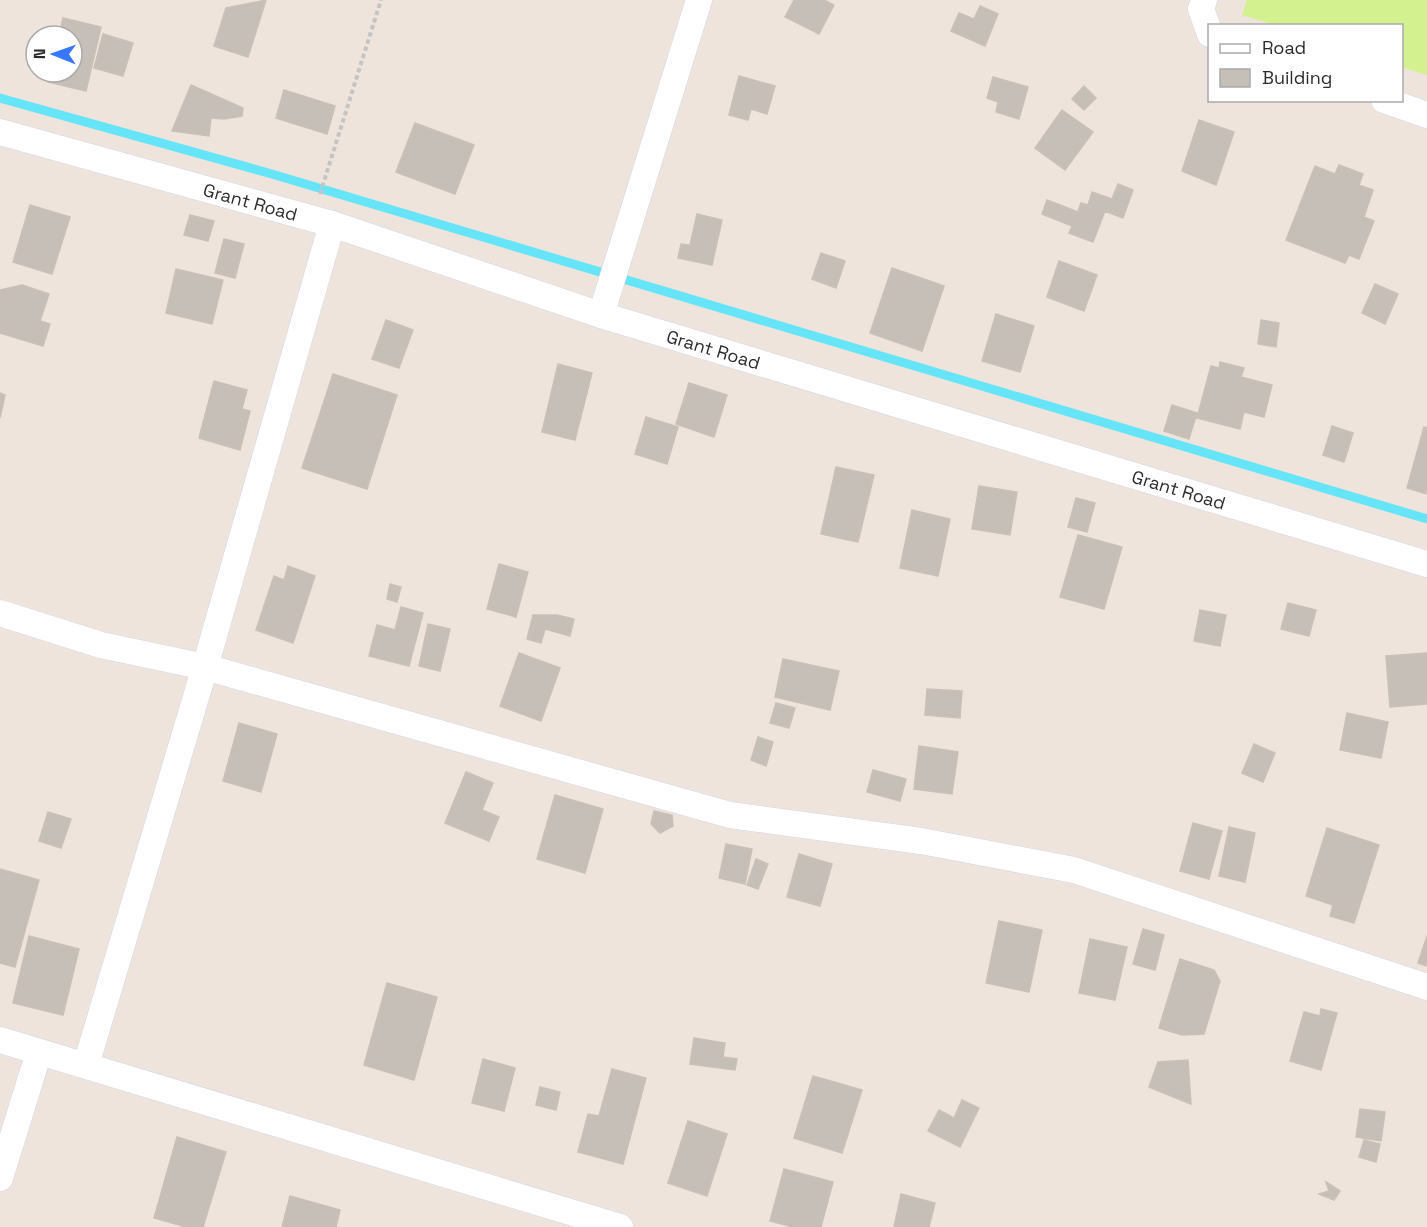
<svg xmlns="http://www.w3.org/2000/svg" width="1427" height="1227" viewBox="0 0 1427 1227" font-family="'Space Grotesk',sans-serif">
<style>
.pitch{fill:#d4f18f}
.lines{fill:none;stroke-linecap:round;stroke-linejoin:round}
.stream{stroke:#66e5f9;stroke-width:9}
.building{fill:#c6bfb8;stroke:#cac0b5;stroke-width:1.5}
.street-casing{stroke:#d1d7e5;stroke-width:27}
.path{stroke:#c4c4c4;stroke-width:4;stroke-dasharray:4.5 3;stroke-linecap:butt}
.street{stroke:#fff;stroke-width:26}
.labels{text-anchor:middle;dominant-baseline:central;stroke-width:5;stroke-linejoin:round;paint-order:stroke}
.street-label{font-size:18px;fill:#2b2b2b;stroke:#fff}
</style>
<rect width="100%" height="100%" fill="#eee4dc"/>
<path class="pitch" d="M1247 0H1427V75L1402 67V26L1275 25 1242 15Z"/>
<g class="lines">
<path class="stream" d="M0 98 272 174 1427 519"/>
</g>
<path class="building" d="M266 0 248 57 214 46 226 8Z
M794 0H824L834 5 819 34 785 17Z
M980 6 998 14 985 46 951 31 959 13 974 19Z
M63 18 101 27 86 91 48 82 50 72H72V36H59Z
M103 34 133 43 123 76 94 68Z
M739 76 775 86 767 114 751 109 748 120 729 115Z
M993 77 1028 87 1019 119 996 112 998 102 987 98Z
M191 85 243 108 242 116 224 119 211 118 209 136 172 131Z
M1084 86 1096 98 1084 110 1072 99Z
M284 90 335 106 327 134 276 118Z
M1062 110 1093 132 1065 170 1035 148Z
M1199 120 1234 132 1216 185 1182 171Z
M415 123 474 145 455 194 396 172Z
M1339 165 1363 174 1359 185 1373 190 1364 217 1374 221 1359 259 1349 255 1345 263 1286 240 1315 166 1335 174Z
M1118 184 1133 190 1123 218 1105 211 1093 242 1069 233 1072 226 1042 214 1047 200 1078 212 1081 203 1088 205 1092 192 1112 199Z
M30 205 70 217 52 274 13 262Z
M697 214 722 220 712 265 678 258 681 244 690 245Z
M190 215 214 221 208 241 184 235Z
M224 239 244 244 235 278 215 273Z
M821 253 845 261 836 288 812 279Z
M1059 261 1097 275 1084 311 1047 297Z
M892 268 944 286 922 351 870 333Z
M176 269 223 280 212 324 166 313Z
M1375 284 1398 294 1385 324 1362 313Z
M22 285 49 294 40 321 50 324 43 346 0 333V290Z
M996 314 1034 326 1020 372 982 361Z
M386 320 413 330 399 368 372 359Z
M1261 320 1279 323 1276 347 1258 344Z
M1220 362 1244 368 1241 377 1272 385 1264 417 1244 412 1240 429 1197 418 1211 366 1219 368Z
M558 364 592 373 575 440 542 432Z
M333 374 397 395 367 489 302 468Z
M214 381 247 390 242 409 250 411 240 450 199 438Z
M689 383 727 395 714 437 676 424Z
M0 393 5 395 0 418Z
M1172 405 1197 413 1189 439 1164 431Z
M646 417 678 427 667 464 635 454Z
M1332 426 1353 433 1344 462 1323 455Z
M1424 427 1427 428V494L1407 488Z
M836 467 874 475 858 542 821 534Z
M979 486 1017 492 1010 535 972 529Z
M1076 498 1095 503 1087 532 1068 527Z
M912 510 950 519 938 576 900 568Z
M1078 535 1122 547 1104 609 1060 597Z
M499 564 528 572 516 617 487 609Z
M288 566 315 576 293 643 256 630 274 576 284 580Z
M390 584 401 587 397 602 387 599Z
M1288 603 1316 610 1309 636 1281 629Z
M401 607 423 613 409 666 369 656 377 625 395 630Z
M1200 610 1226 615 1220 646 1194 641Z
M533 615H557L574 619 570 636 545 629 541 643 527 639Z
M428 624 450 629 440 671 419 666Z
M519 653 560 668 541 721 500 706Z
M1427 653V704L1390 707 1386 656Z
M783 659 839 671 830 710 775 697Z
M927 689 962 691 960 718 925 715Z
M776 703 795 708 789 728 770 723Z
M1347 713 1388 722 1381 758 1340 750Z
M239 723 277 734 261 792 223 781Z
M758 737 773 742 766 766 751 760Z
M1254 744 1275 753 1263 782 1242 773Z
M919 746 958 752 952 794 914 789Z
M873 770 906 779 900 801 867 792Z
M466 772 493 783 482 810 499 817 489 841 445 823Z
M555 795 603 809 585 873 537 859Z
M654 811 672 815 673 826 660 833 651 824Z
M48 812 71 819 61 848 39 841Z
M1193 823 1222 831 1209 879 1180 871Z
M1229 827 1255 833 1245 882 1219 876Z
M1327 828 1379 845 1354 923 1330 916 1333 905 1306 896Z
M726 844 752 849 745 884 719 878Z
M799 854 832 864 820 906 787 897Z
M756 859 768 864 758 889 747 885Z
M0 869 39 880 15 967 0 963Z
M999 921 1042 930 1029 992 986 983Z
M1143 929 1164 935 1155 970 1133 964Z
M29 936 79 949 63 1015 13 1003Z
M1427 936V966L1418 963Z
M1090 939 1127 947 1115 1000 1079 993Z
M1180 959 1214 970 1220 981 1204 1034 1182 1035 1159 1028Z
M387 983 437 997 414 1080 364 1065Z
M1321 1009 1337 1013 1321 1070 1290 1061 1304 1012 1320 1016Z
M694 1038 725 1043 723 1057 737 1059 735 1070 690 1064Z
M483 1059 515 1068 504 1111 472 1103Z
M1188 1060 1191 1104 1149 1087 1158 1062Z
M612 1069 646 1078 623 1164 578 1152 588 1114 599 1116Z
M813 1076 862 1090 842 1153 794 1138Z
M540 1087 560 1092 556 1110 536 1105Z
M962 1100 979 1108 960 1147 928 1131 939 1110 954 1118Z
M1360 1109 1385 1112 1381 1141 1356 1137Z
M688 1121 727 1134 707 1196 668 1183Z
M177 1137 226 1152 203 1227H186L154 1218Z
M1364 1140 1380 1144 1376 1162 1359 1157Z
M784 1169 833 1182 821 1227H793L770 1221Z
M1326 1182 1340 1191 1334 1200 1319 1194 1329 1191Z
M901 1194 935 1203 929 1227H894Z
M290 1196 340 1210 336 1227H282Z"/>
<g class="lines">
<defs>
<g id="street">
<path d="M1204 0 1201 9 1210 34"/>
<path d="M1384 100 1427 115"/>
<path id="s1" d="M0 132 332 224 601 315 1427 564"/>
<path d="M601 315 699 0"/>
<path d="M0 613 101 645 205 667 730 815 921 841 1074 870 1427 987"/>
<path d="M0 1040 620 1227"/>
<path d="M86 1065 205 667 332 224"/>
<path d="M0 1178 39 1052"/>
</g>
</defs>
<use href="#street" class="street-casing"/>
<path class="path" d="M320 194 381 0"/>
<use href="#street" class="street"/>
</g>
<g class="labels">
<g class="street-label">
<text stroke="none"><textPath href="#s1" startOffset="260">Grant Road</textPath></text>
<text stroke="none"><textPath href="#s1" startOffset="746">Grant Road</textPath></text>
<text stroke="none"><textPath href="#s1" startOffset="1232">Grant Road</textPath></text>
</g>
</g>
<rect x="1208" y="24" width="195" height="78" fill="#ffffff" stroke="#aaaaaa" stroke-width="1.5"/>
<rect x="1220" y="44" width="30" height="9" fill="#ffffff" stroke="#aaaaaa" stroke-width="1.5"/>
<text x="1262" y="54" font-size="18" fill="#2b2b2b">Road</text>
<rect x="1220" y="69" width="30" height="18" fill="#c6bfb8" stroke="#aaaaaa" stroke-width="1.5"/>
<text x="1262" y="84" font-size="18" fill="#2b2b2b">Building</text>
<g transform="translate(54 54) rotate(271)"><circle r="28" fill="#ffffff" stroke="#aaaaaa" stroke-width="1.5"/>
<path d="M0-4.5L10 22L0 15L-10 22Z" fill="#3877ff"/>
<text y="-9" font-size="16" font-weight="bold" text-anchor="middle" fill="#2b2b2b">N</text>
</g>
</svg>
